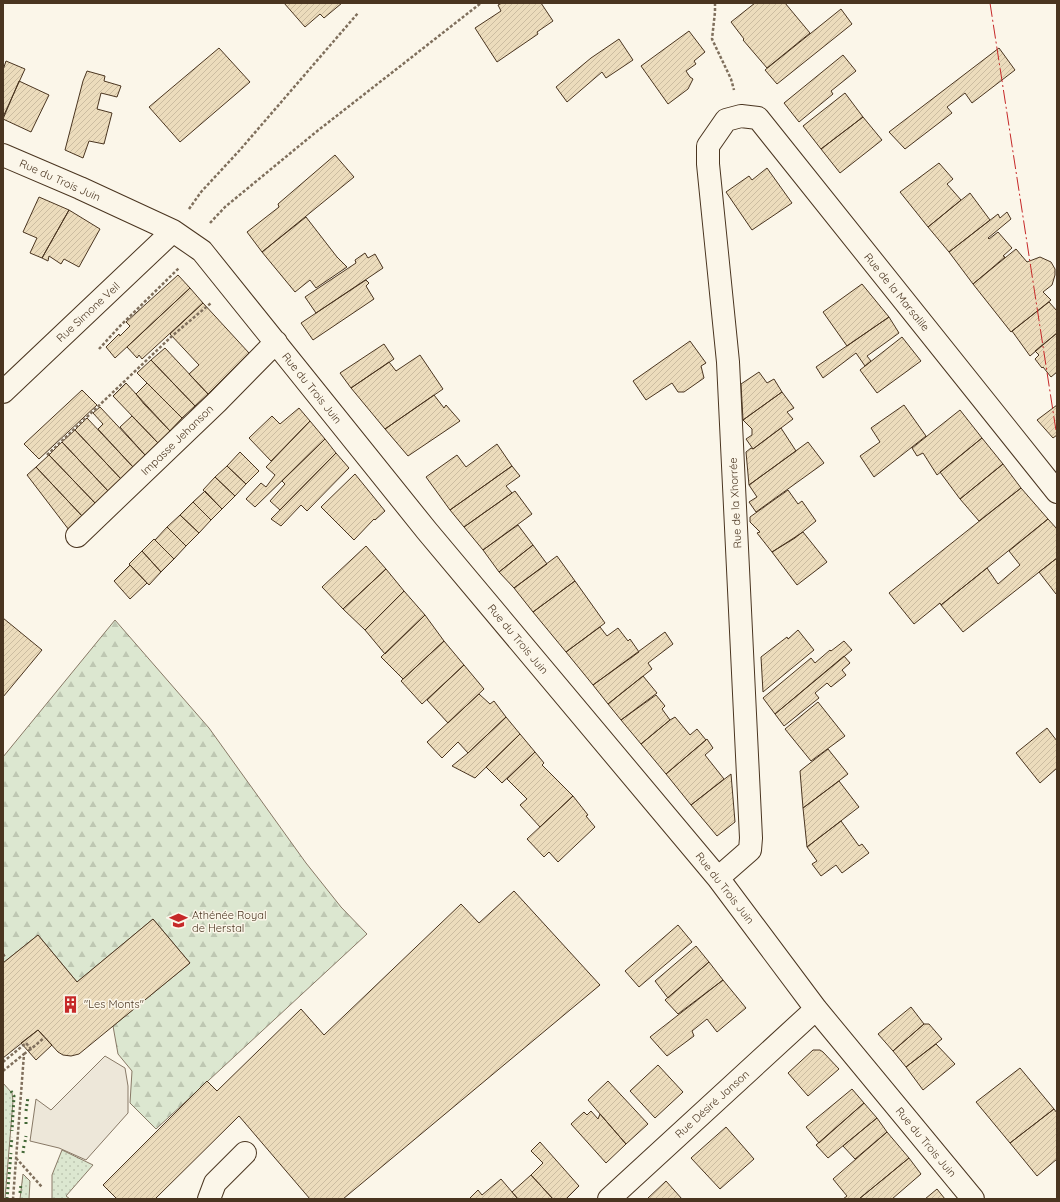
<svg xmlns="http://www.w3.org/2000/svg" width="1060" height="1202" viewBox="0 0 1060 1202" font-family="Quicksand,sans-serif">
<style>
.grass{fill:url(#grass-dots);stroke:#887966}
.forest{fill:url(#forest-firs);stroke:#887966}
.parking{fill:#ede7d9;stroke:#887966}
.building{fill:url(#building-hatch);stroke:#4a3520}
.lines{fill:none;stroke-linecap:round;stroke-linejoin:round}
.minor-casing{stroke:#4a3520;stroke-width:24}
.path{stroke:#7f6f5c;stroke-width:2.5;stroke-dasharray:3 2;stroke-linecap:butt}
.minor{stroke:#fbf6e9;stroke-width:22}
.hedge{stroke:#436837;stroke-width:3;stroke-dasharray:2 3;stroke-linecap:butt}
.power{stroke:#c62828;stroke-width:1;stroke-dasharray:14 3 2 3;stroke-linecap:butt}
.labels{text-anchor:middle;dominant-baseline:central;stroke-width:3;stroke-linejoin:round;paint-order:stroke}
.street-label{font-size:11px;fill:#4a3520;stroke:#fbf6e9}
.poi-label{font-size:11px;fill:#4a3520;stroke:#fbf6e9;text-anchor:start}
</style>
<defs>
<pattern id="grass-dots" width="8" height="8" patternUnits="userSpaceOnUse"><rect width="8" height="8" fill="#dce7d0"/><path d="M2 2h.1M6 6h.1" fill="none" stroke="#bec7b2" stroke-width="1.8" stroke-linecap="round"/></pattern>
<pattern id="forest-firs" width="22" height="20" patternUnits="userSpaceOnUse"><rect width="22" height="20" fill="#dce7d0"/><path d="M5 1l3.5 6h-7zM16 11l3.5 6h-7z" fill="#bec7b2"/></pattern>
<pattern id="building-hatch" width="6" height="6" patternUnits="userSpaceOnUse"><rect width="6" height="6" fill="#ecdcbc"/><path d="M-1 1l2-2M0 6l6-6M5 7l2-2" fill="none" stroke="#ccbda1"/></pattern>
</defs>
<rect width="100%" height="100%" fill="#fbf6e9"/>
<path class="grass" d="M3 1083 12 1093 13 1101 5 1199H3Z
M62 1150 93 1165 66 1196 70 1199H52V1175Z
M23 1174 30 1181 29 1199H20Z"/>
<path class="forest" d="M115 620 209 728 306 863 341 907 367 934 156 1129 130 1103 132 1071 118 1054 113 1026 190 963 153 919 77 982 38 935 3 963V757Z"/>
<path class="parking" d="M105 1056 125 1068 128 1086V1113L86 1160 59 1148 30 1141 36 1099 51 1110Z"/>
<path class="building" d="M284 3H342L324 18 320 14 305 27Z
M502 3H541L553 21 537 32 538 34 497 62 475 28 501 11 498 5Z
M755 3H785L810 33 767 68 743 40 744 39 731 22Z
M841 9 852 24 777 84 765 70Z
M689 31 705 52 694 61 696 64 686 71 690 77 693 79 688 89 668 104 641 66Z
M619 39 633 60 606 78 602 72 567 102 556 87 591 58Z
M219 48 250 82 180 142 149 107Z
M999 48 1015 70 972 103 965 93 947 107 952 113 905 149 889 132Z
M843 55 856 71 831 91 833 94 799 122 784 103Z
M6 61 25 69 3 117V70Z
M87 71 105 76 104 81 121 86 117 97 101 93 97 109 112 113 104 144 89 141 83 158 65 150 83 81Z
M19 81 49 95 31 132 3 119Z
M845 93 863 117 821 149 803 126Z
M863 117 882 140 840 173 821 149Z
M335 155 354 177 262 252 247 232 279 207 278 204Z
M939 163 953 179 947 184 961 200 928 227 900 192Z
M767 168 792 203 752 230 726 192 749 176 752 180Z
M970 193 990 220 949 252 928 227Z
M39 197 69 210 42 258 30 253 37 238 23 232Z
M69 210 100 229 79 267 64 259 61 264 49 256 48 261 42 258Z
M1007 212 1011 219 988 238 989 239 998 232 1012 248 1003 256 1005 257 973 284 949 252 998 214 1000 218Z
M306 217 337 257 347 267 316 288 310 280 295 292 262 252Z
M1016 249 1027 262 1040 257 1051 262 1055 269V275L1052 285 1043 292 1051 300 1011 332 973 284Z
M365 253 368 258 375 254 383 268 316 313 305 297 356 263 355 260Z
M178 275 190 288 115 358 106 347 119 334 120 336 130 326 126 322Z
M366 280 369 283 366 286 374 299 313 340 301 323Z
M862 284 889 317 847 346 823 312Z
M190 288 203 303 142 359 139 355 137 358 127 347Z
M1049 302 1057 311V333L1030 356 1012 331Z
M203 303 249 353 208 394 189 374 199 365 170 334Z
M889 317 899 333 867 356 871 361 865 366 856 353 823 378 816 367Z
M1057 333V372L1051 377 1043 367 1042 368 1035 359 1039 355 1035 351Z
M902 337 921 361 877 393 860 370Z
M690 341 706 363 701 366 704 378 684 392H678L672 383 646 400 633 381Z
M384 344 394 359 351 388 340 373Z
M165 348 208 394 195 406 151 360Z
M420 355 443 389 385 429 351 388 389 362 396 371Z
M151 360 195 406 182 418 137 373Z
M759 372 767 383 774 379 782 392 743 420 741 384Z
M126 383 170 431 158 443 113 396Z
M147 383 182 418 170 431 144 404 136 394Z
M82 390 97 405 39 459 24 444Z
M782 392 794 408 787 412 793 419 753 449 746 439 752 435V429L743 420Z
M434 395 444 408 446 405 460 421 408 456 385 429Z
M904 405 926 436 874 477 860 456 880 442 871 428Z
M1057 405V435L1053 438 1037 420Z
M100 407 145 455 133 467 98 429 103 424 93 413Z
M299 408 310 421 271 461 249 438 272 416 280 424Z
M960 410 982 438 937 475 923 453 917 456 912 448Z
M132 416 158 443 145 455 120 427Z
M87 418 133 467 121 479 75 430Z
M310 421 325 439 255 507 246 499 261 483 266 487 275 475 266 467Z
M781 428 796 451 749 485 746 452 751 448 753 449Z
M75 430 121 479 109 492 62 442Z
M982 438 1003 464 960 499 940 472Z
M325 439 336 453 280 510 270 501 285 484 282 481Z
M62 442 109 492 96 504 49 455Z
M808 442 824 463 756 512 749 502 757 497 749 485Z
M497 444 512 466 450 510 426 477 457 455 466 467Z
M240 452 259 471 246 484 227 466Z
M336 453 349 468 307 511 301 505 281 526 271 519Z
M49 455 96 504 83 517 36 467Z
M1003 464 1021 488 979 521 960 499Z
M227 466 246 484 235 496 215 477Z
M512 466 520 476 506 486 512 493 464 527 450 510Z
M36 467 83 517 69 530 27 475Z
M355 474 385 511 375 520 374 519 354 540 321 507Z
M215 477 235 496 222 509 203 490Z
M1021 488 1048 519 941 605 940 603 914 624 889 593Z
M788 490 798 504 802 501 816 521 795 538 772 552 757 533 760 532 750 522V517Z
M205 491 222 509 211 520 193 502Z
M515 491 532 514 483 550 464 527Z
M193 502 211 520 199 533 180 515Z
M180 515 199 533 186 546 167 527Z
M1048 519 1057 529V558L963 632 941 605 987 568 998 584 1020 565 1009 551Z
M518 525 533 545 499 572 483 550Z
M167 527 186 546 174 559 155 540Z
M803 532 827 562 797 585 772 552Z
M154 539 174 559 161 572 142 551Z
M533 545 547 564 514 588 499 572Z
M366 546 386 569 343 609 322 587Z
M142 551 161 572 149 585 129 564Z
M557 556 575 581 533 612 514 588Z
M1057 558V593L1056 594 1039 572Z
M130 565 147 583 130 599 114 581Z
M386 569 404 591 365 630 343 609Z
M575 581 605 623 566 652 533 612Z
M404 591 425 615 385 654 365 630Z
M425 615 444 641 403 679 381 657Z
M3 618 42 650 3 697Z
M600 627 607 636 618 628 628 641 630 639 639 652 593 685 566 652Z
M798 630 814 650 763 692 761 657 787 637 788 639Z
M665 632 673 644 648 663 652 669 608 704 593 685Z
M444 641 464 665 422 704 401 681Z
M844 641 852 650 775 714 763 698 811 658 815 663 830 650 831 651Z
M844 656 850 663 842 670 846 675 831 687 827 683 815 693 819 698 784 726 775 714Z
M464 665 484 689 448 723 427 700Z
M643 676 657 693 621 720 608 704Z
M479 694 490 704 494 701 506 717 468 753 458 742 442 758 427 742Z
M656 695 665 706 662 709 670 720 641 744 621 720Z
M818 702 845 736 811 761 785 729Z
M506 717 520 734 475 778 452 766 468 753Z
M675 717 690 735 697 729 706 740 666 774 641 744 670 720Z
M1047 728 1057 741V768L1040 783 1016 753Z
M520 734 535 752 502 783 486 767Z
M707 739 713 748 705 755 724 779 691 805 666 774Z
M828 749 848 774 803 808 800 771Z
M535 752 544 763 542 765 573 796 540 827 520 805 527 799 507 779Z
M731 774 735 822 717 836 691 805Z
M839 781 859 807 807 847 803 808Z
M573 796 588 815 586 816 595 827 558 862 549 852 544 857 527 839Z
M841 821 859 846 862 844 869 853 842 873 836 865 821 876 812 864 817 861 807 847Z
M514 891 600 985 343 1199H310L239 1116 155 1199H117L103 1185 207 1081 217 1091 301 1009 324 1035 461 904 479 923Z
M153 919 190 963 79 1054 71 1056 63 1055 58 1052 38 1030 3 1058V963L38 935 77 982Z
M678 925 692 942 639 987 625 971Z
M696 946 709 962 668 998 655 981Z
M709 962 723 980 678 1014 665 1000Z
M723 980 746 1008 717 1032 707 1019 692 1031 694 1036 667 1056 650 1037Z
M911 1007 924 1024 893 1051 878 1034Z
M924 1024H929L942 1039 906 1067 893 1051Z
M38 1030 52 1045 36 1060 21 1043Z
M936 1044 955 1064 923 1090 906 1067Z
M813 1050H820L823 1052 839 1069 808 1096 788 1073Z
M658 1065 683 1092 655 1118 630 1091Z
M1020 1068 1054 1109 1010 1143 976 1102Z
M608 1081 648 1124 626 1144 588 1100Z
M852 1089 864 1103 819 1143 806 1127Z
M864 1103 877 1118 828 1158 816 1145Z
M1054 1109 1057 1113V1159L1037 1176 1010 1143Z
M591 1111 598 1119 600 1114 626 1144 606 1163 571 1124 584 1112 587 1115Z
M877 1118 887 1132 855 1159 843 1146Z
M726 1127 754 1159 720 1189 691 1158Z
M887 1132 909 1158 859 1199H843L847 1196 833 1179Z
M540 1142 579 1186 566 1199H553L531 1175 543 1163 531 1151Z
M909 1158 921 1174 892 1199H859Z
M531 1175 553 1199H518L512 1192Z
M501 1179 518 1199H469L478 1190 482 1195Z
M666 1181 682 1199H647Z
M937 1189 945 1199H925Z"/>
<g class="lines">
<defs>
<path id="minor" d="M3 155 80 188 173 231 202 251 427 531 718 878 816 1009 973 1199
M3 392 173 231
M77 536 217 402 276 342
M718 878 750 850 751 838 728 362 708 164V146L726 120 741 116 758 118 1057 492
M209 1199 215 1183 245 1153
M609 1199 816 1009"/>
</defs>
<use href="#minor" class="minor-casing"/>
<path class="path" d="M715 3V12L712 39 731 79 734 90
M189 209 201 192 239 151 358 13
M210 223 225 207 316 132 481 3
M99 349 120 326 179 268
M47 455 172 336 211 303
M3 954 5 957 3 958
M24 1054 31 1049
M3 1062 26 1043 31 1049 45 1037
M3 1071 24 1054 13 1199
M16 1158 42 1187"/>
<use href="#minor" class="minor"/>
<path class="hedge" d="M11 1091 14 1096 12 1131
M26 1111 28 1097
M26 1124V1117
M25 1142 26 1136
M11 1147 12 1137
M23 1153 24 1145
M20 1193 21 1184
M7 1199 11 1153"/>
<path class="power" d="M990 3 1057 437"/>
</g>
<defs>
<symbol id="school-bare" viewBox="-9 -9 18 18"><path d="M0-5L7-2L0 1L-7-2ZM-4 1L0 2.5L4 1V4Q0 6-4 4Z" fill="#c62828" stroke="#fbf6e9" stroke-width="2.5" paint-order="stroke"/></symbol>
<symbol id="building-bare" viewBox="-9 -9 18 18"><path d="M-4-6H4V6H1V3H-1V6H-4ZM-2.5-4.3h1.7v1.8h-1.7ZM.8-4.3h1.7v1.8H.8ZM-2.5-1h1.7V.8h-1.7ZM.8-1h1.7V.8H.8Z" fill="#c62828" stroke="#fbf6e9" stroke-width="2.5" paint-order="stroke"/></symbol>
</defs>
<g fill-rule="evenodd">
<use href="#school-bare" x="166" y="908" width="25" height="25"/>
<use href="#building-bare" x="58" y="992" width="25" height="25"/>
</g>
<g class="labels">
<g class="street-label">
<text transform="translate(60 180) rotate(24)">Rue du Trois Juin</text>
<text transform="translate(897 292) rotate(51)">Rue de la Marsalile</text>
<text transform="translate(88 312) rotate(-43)">Rue Simone Veil</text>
<text transform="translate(312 388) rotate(51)">Rue du Trois Juin</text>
<text transform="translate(177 440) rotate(-44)">Impasse Jehanson</text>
<text transform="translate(735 503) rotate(-93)">Rue de la Xhorrée</text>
<text transform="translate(518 639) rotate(50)">Rue du Trois Juin</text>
<text transform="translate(725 888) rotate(52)">Rue du Trois Juin</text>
<text transform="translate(712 1104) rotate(-42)">Rue Désiré Janson</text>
<text transform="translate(926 1142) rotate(50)">Rue du Trois Juin</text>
</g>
<g class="poi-label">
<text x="192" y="915">Athénée Royal<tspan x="192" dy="13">de Herstal</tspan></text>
<text x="84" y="1004">"Les Monts"</text>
</g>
</g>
<rect width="1060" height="1202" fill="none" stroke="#4a3520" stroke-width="8"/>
</svg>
